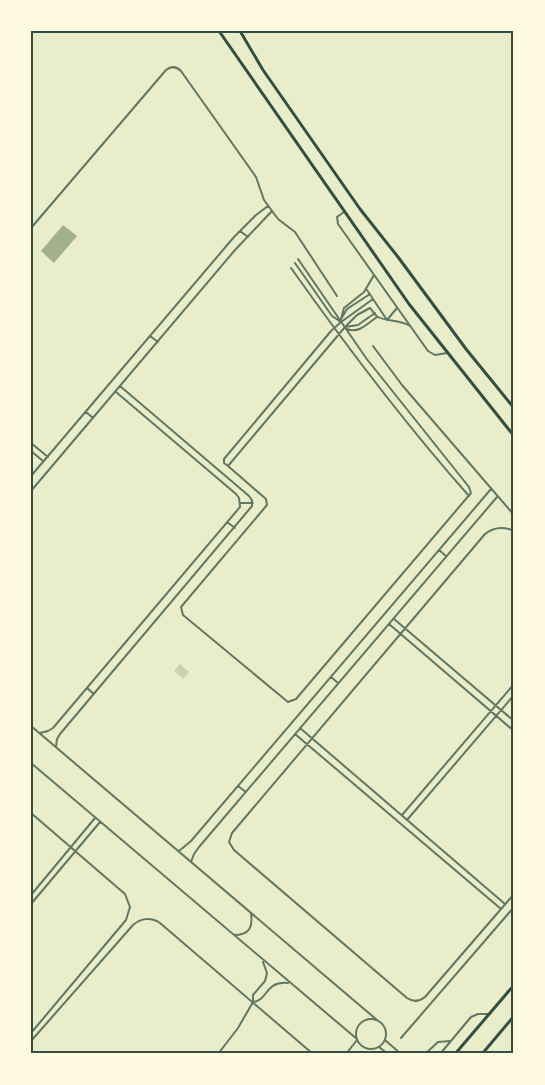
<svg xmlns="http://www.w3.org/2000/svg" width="545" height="1085" viewBox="0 0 545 1085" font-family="Raleway,sans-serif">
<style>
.green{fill:#cad2ad}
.water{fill:#a3b18a}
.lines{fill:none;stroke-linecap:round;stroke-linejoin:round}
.minor{stroke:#617663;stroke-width:2}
.secondary{stroke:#344e41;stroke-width:3}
.neatline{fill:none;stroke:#344e41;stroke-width:2}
</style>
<rect width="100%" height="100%" fill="#e9edc9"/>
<path class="green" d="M180 664 189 672 183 679 174 671Z"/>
<path class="water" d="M63 225 77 236 54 263 41 251Z"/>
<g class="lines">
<path class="minor" d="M344 212 337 217 338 224 428 351 435 355 447 353
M31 228 166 70C171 66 176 66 181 71L256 177 264 200 278 219 295 232 337 296
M240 231 248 237
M298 259 366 358 469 487 471 493 296 699 288 702 183 615 181 607 267 505 266 499 228 466 224 463V459L331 331 341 322 373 299
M295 263 332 316 341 322
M291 268C347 347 405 424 469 496
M367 290 387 320 397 308
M341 319 344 308 364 292 374 275
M341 319 347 309 370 294
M345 327 358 325 375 313
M347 329C359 334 368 323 377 317
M150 336 158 342
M373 346 402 385 514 515
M86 412 93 418
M31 443 48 457
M31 451 43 461
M228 466 345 327 357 315 370 308C372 310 375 315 378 317 387 322 399 319 410 326
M31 476 234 237 256 215 268 206
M31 491 235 250 272 211
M240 503H253
M227 522 235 528
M514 531C503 526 494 527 485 534L232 833 229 842 234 850 407 998C413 1002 419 1002 425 997L514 894
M439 550 446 556
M394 619 514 721
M389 624 514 731
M331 677 338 683
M87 688 94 694
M31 726 377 1020
M300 728 505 904
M40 733 48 731 53 728 240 507 239 498 236 494 116 392
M295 734 501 909
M56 747 57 739 60 734 252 506V500L249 496 120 386
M31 763 357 1039
M238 786 246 792
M31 813 125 894 130 907 126 920 31 1033
M402 815 514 684
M407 820 514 695
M179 851 191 841 491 489
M191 862 194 854 199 847 497 497
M31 895 95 818
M31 904 100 822
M234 935C249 935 253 928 251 913
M253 1002C269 1000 264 981 288 983
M356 1034a15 15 0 1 1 30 0a15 15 0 1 1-30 0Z
M401 1038 514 907
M385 1040 401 1054
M31 1041 133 925C141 918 151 917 160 923L313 1054
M379 1047 388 1054
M218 1054 238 1028 253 1002V995L265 981 267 973 263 962
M346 1054 357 1040
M425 1054 438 1042 450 1041
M440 1054 471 1017 478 1014H489"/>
<path class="secondary" d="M219 31 409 304 514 436
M240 31 263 70 360 209 398 257 466 349 514 408
M455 1054 514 985
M482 1054 514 1016"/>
</g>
<rect width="545" height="1085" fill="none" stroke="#fefae0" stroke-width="65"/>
<rect x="32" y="32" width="480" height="1020" class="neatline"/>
</svg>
